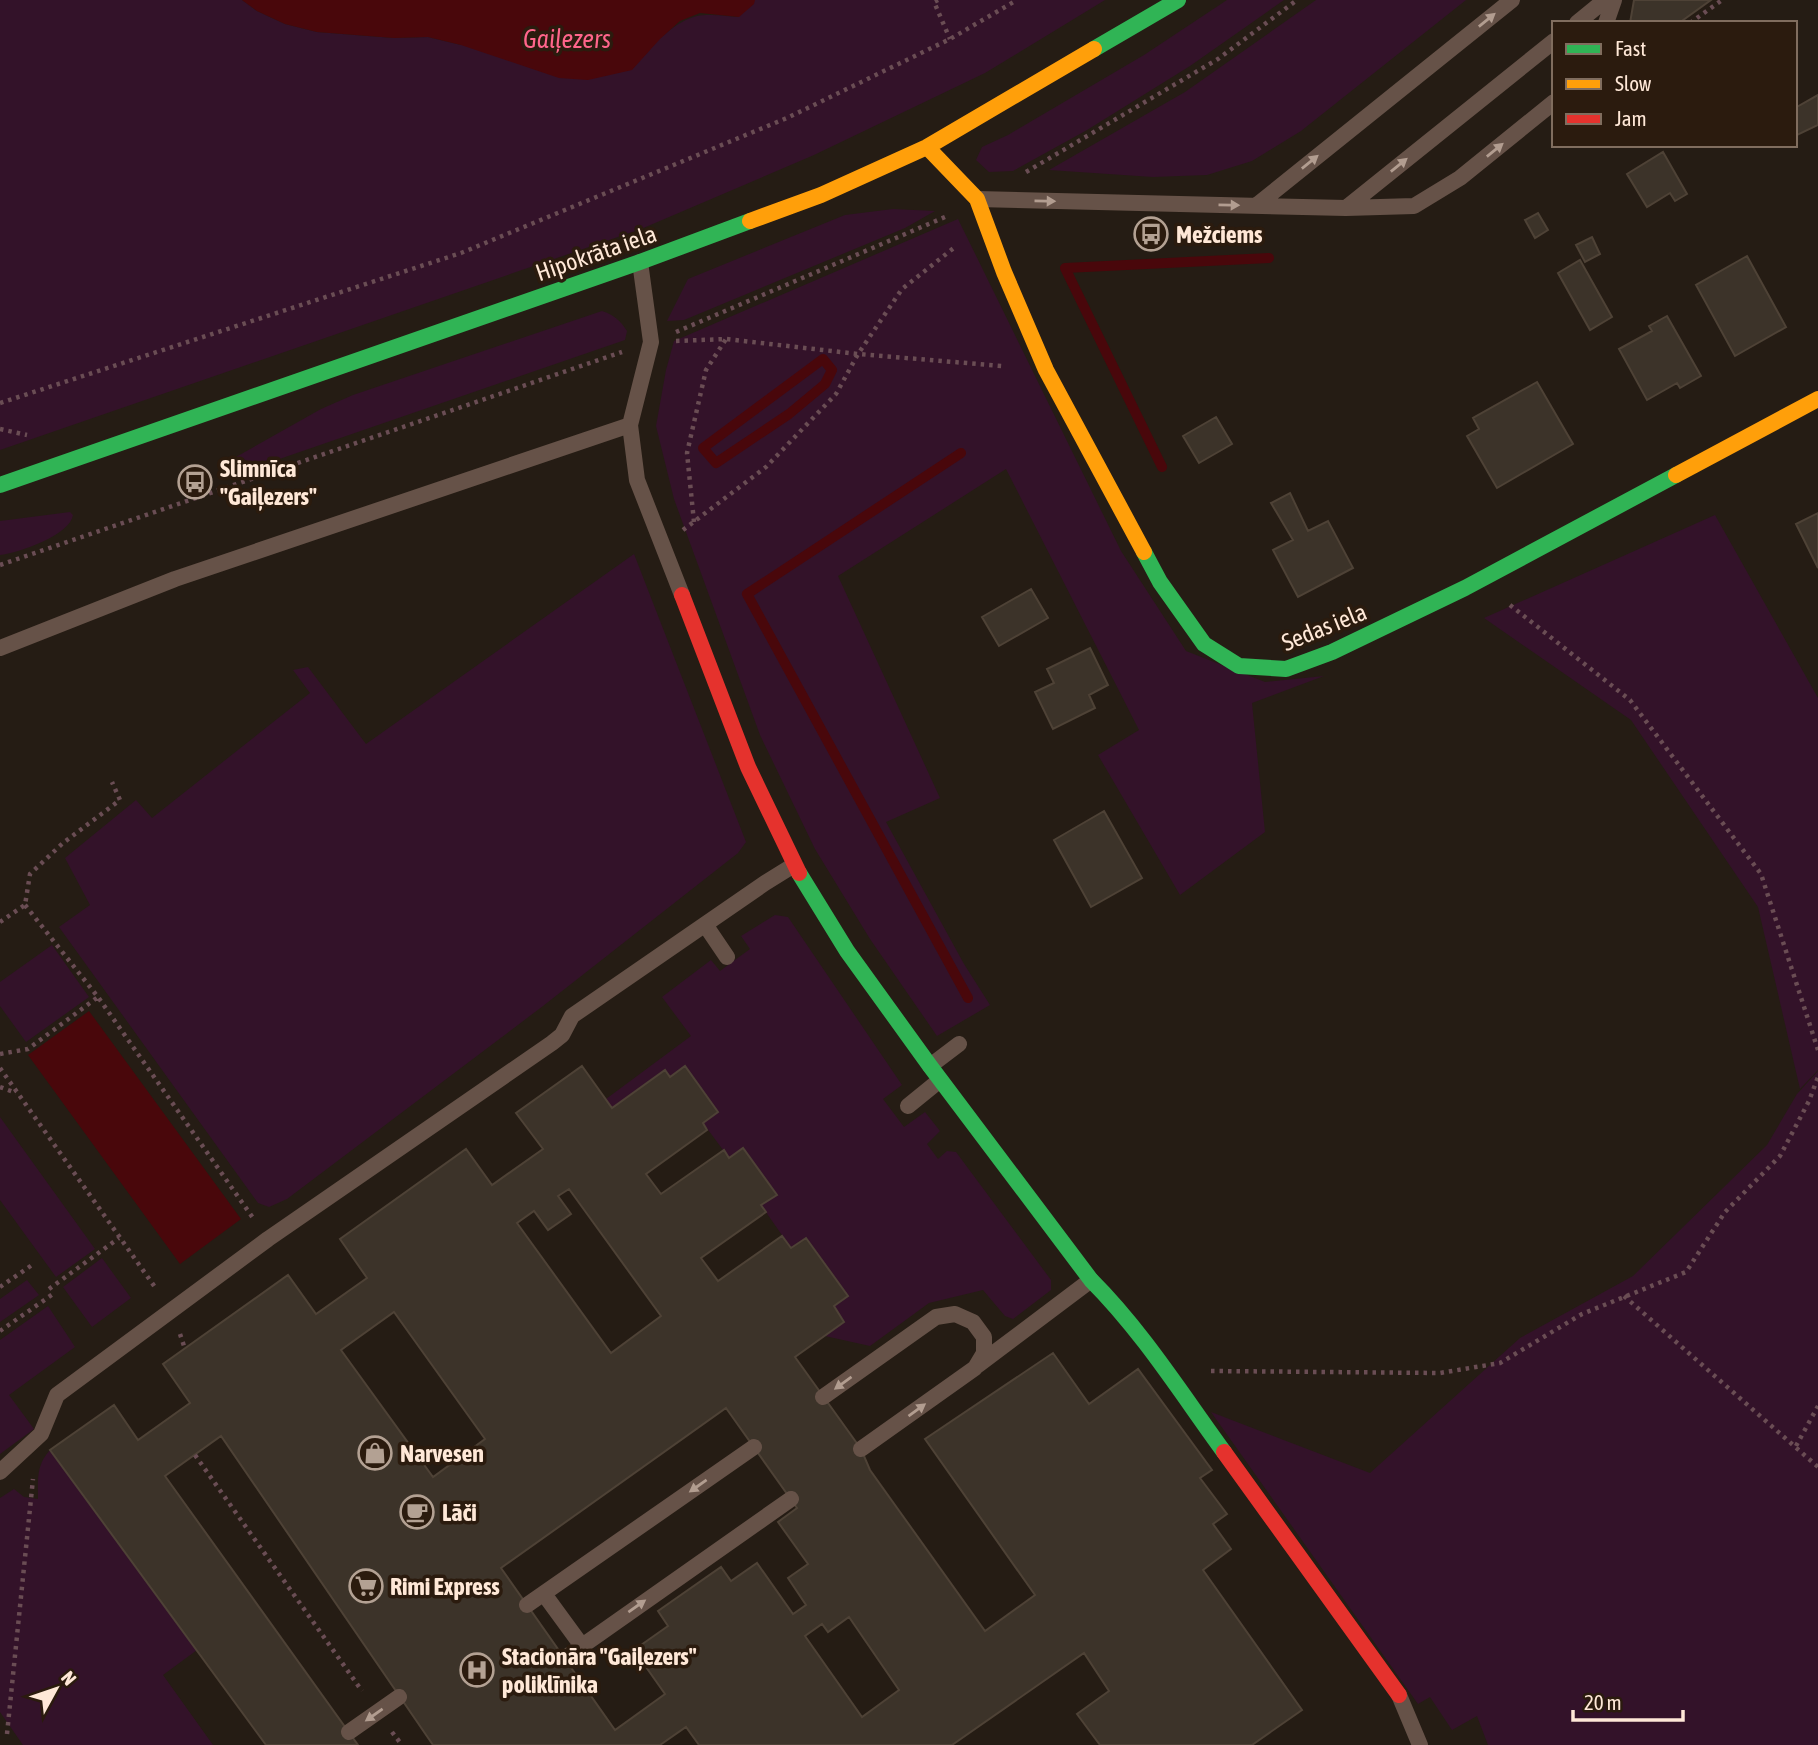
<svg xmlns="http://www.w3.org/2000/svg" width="1818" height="1745" viewBox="0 0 1818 1745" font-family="'Asap Condensed',sans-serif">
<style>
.green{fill:#331229}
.water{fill:#49070b}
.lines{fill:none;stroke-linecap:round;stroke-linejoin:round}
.stream{stroke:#49070b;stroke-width:10}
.building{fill:#3c3329;stroke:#4e4236;stroke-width:2;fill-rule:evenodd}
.path{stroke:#6a4d54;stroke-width:4.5;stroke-dasharray:3.5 5;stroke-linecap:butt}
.lane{stroke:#665248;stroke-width:16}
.fast{stroke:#30b455;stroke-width:16}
.slow{stroke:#ff9f0a;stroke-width:16}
.jam{stroke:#e5322d;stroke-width:16}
.oneway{fill:#b29d90}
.labels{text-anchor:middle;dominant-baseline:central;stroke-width:7;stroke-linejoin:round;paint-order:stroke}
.poi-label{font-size:24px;font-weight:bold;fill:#ffe8d7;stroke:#2b1b0e;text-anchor:start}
.street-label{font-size:24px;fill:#ffe8d7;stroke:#2b1b0e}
.water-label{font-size:26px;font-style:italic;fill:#ff658b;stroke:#2b1b0e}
</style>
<rect width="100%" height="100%" fill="#251c14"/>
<path class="green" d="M0 0H242L257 11 285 24 317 32 394 38 428 37 461 45 659 39C691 12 698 13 738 17L754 0H1105L985 73 814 155 641 229 0 450Z
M1227 0H1284L1190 66 1087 130 1013 171 989 172 976 160 982 147 1008 135 1144 55Z
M1316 0H1466L1301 131 1252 161 1207 175 1153 177 1049 170 1185 92Z
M893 209 935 211 905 228 684 320 667 321 688 279 845 215Z
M958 219 1121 551 1186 651 1265 682 1324 676 1252 703 1265 832 1180 895 1098 755 1139 730 1006 469 838 576 940 798 886 822 964 964 990 1005 937 1036 870 939 815 849 760 735 674 499 656 426 666 370 674 341Z
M602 311C614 315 620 320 627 331L625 340 262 465 236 457 321 409 353 395Z
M70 512 73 515C70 535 19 553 0 555V521Z
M1715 515 1818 698V1070L1800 1089 1758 907 1631 720 1484 618Z
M634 554 746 842 738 853 543 1006 287 1199 269 1207 258 1203 59 927 90 905 65 858 136 800 152 818 310 693 293 670 308 667 366 744Z
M775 915 788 917 902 1085 883 1099 904 1127 925 1112 940 1131 927 1144 938 1159 947 1151 956 1152 1051 1280V1290L1013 1319 1005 1316 983 1290 929 1303 870 1346 825 1336 844 1322 834 1306 848 1296 806 1238 791 1248 761 1205 776 1195 729 1158 703 1123 717 1112 685 1066 670 1077 664 1070 612 1108 606 1099 691 1036 662 997 711 960 720 971 750 949 741 936Z
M52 945 89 997 26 1042 0 1006V982Z
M1818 1071V1745H1488L1477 1716 1452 1730 1430 1697 1418 1704 1211 1412 1370 1473 1520 1338 1633 1276 1767 1145 1797 1094Z
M0 1117 95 1249 56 1277 0 1200Z
M102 1258 131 1298 92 1327 63 1287Z
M27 1280 39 1295 0 1322V1299Z
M48 1306 75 1347 9 1395 34 1429 0 1454V1340Z
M50 1450 197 1650 163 1675 213 1745H23L0 1712V1498L14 1489 24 1497 38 1499C38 1480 36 1465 50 1450Z"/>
<path class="water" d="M242 0H755L754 4 739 17 700 13 680 21 660 39 632 70 588 80 559 78 461 45 428 37 394 38 317 32 285 24 257 11Z
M89 1011 241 1219 180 1264 28 1055Z"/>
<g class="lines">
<path class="stream" d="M823 359 832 370 825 384 789 414 716 463 703 448Z
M961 453 747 594 968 998
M1162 467 1065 268 1269 258"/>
</g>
<path class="building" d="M1634 0H1711L1679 23H1630Z
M1818 95V125L1795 136V108Z
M1663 152 1687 194 1675 201 1670 193 1647 207 1627 174Z
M1538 213 1548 230 1535 238 1525 220Z
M1592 237 1600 254 1585 262 1576 245Z
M1747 256 1786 327 1735 356 1696 285Z
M1580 260 1612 317 1590 330 1558 273Z
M1667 316 1701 376 1680 388 1677 383 1647 400 1619 349 1652 331 1649 326Z
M1537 382 1573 444 1497 488 1467 436 1479 429 1473 418Z
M1216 417 1232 444 1199 463 1183 436Z
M1290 493 1308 531 1328 521 1353 568 1298 597 1273 550 1293 540 1271 503Z
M1818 513V568L1796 524Z
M1031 589 1048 618 999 646 982 617Z
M1090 648 1108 685 1089 695 1095 708 1053 729 1035 692 1054 683 1047 669Z
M1104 811 1142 878 1091 907 1054 840Z
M582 1066 612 1108 665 1070 670 1077 685 1066 718 1112 703 1123 707 1130 646 1174 661 1194 724 1150 729 1158 743 1148 777 1195 761 1205 766 1212 701 1258 718 1281 782 1236 791 1248 806 1238 848 1296 834 1306 844 1322 795 1357 861 1449 870 1470 985 1631 1035 1595 925 1439 1053 1353 1089 1404 1138 1369 1212 1470 1200 1478 1227 1514 1213 1524 1231 1549 1203 1570 1302 1710 1252 1745H1100L1077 1714 1109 1691 1084 1653 952 1745H699L686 1727 660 1745H433L221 1436 165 1476 358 1745H266L50 1450 114 1405 138 1440 190 1403 163 1364 288 1275 316 1314 367 1278 340 1239 466 1149 492 1185 543 1149 516 1113ZM569 1189 661 1316 611 1353 517 1223 534 1211 548 1230 571 1214 558 1196ZM394 1312 485 1439 433 1477 341 1350ZM726 1408 797 1508 778 1522 808 1564 788 1578 806 1605 793 1614 757 1563 731 1581 721 1567 658 1611 668 1626 634 1650 665 1694 615 1730 501 1568ZM849 1617 899 1690 862 1717 805 1636 822 1624 828 1632Z"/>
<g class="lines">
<path class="path" d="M938 0 934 2 950 39
M1690 23 1722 0
M1026 172 1218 59 1297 0
M676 332 945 217
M676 341 726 339 858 354 1002 366
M0 403 461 253 787 118 950 39 1017 0
M0 429 27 435
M195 482 200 495
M694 522 687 453 706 370 726 339
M683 530 766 467 836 394 858 354 902 289 955 247
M0 565 622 352
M1510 605 1630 700 1761 874 1818 1050
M25 905 98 997 253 1218
M0 922 25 905 30 874 63 843 120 800 112 782
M0 1054 28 1049 98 997
M0 1068 157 1290
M0 1087 16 1093
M0 1287 32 1265
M49 1289 119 1238
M1624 1296 1818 1467
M0 1331 53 1294
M180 1334 185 1349
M1211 1371 1440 1373 1500 1363 1582 1314 1686 1272 1725 1212 1780 1156 1809 1101 1818 1077
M1796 1446 1818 1406
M195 1455 362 1691
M392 1732 402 1745
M7 1734 33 1479"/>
<path class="lane" d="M1577 23 1605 0
M1606 23 1614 0
M977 199 1346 208 1414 206 1460 178 1554 102
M1257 205 1512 0
M1346 208 1554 41
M640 262 651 342 630 425 637 480 682 595
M0 648 175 579 630 425
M706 926 727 957
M930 1066 959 1044
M908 1106 940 1080
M978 1365 1091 1280
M823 1397 936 1317 955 1314 973 1322 984 1337V1353L975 1368 861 1449
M0 1472 41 1434 57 1395 268 1239 552 1043 562 1035 572 1016 765 883 794 865
M544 1594 582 1646
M527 1605 754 1447
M565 1658 791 1499
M1399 1695 1420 1745
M349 1732 399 1697"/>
<path class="fast" d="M1094 49 1178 0
M0 485 640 262 750 221
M1144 552 1160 582 1204 644 1239 666 1286 669 1332 652 1465 588 1676 475
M799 873 847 951 930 1066 1091 1280C1142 1331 1181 1393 1224 1452"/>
<path class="slow" d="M927 147 977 199 1004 272 1046 370 1144 552
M750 221 821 195 927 147 1094 49
M1676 475 1818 399"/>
<path class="jam" d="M682 595 748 767 799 873
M1224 1452 1399 1695"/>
</g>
<defs><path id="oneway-solid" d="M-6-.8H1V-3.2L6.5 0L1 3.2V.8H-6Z" transform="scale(1.75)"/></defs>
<g class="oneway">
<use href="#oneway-solid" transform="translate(1487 20) rotate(-39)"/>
<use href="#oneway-solid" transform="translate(1495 150) rotate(-39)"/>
<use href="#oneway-solid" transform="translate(1310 162) rotate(-39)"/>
<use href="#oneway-solid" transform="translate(1399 165) rotate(-39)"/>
<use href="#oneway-solid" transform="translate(1045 201) rotate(1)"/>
<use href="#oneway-solid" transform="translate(1229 205) rotate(1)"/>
<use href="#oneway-solid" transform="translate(843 1383) rotate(144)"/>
<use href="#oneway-solid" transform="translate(917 1410) rotate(-36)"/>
<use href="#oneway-solid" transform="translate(698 1486) rotate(145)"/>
<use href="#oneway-solid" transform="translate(637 1606) rotate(-35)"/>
<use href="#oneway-solid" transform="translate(374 1715) rotate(145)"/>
</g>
<defs>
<symbol id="bus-ring" viewBox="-11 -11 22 22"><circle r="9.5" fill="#2b1b0e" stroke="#b3a193" stroke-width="1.5"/><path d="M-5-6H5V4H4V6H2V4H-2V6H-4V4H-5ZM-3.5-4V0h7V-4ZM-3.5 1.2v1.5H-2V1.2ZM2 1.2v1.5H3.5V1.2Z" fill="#b3a193"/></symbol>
<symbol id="shop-ring" viewBox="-11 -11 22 22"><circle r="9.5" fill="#2b1b0e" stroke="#b3a193" stroke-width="1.5"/><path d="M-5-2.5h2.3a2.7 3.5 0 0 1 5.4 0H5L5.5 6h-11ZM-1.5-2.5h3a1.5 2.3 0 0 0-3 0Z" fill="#b3a193"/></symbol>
<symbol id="cafe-ring" viewBox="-11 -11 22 22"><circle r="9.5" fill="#2b1b0e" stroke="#b3a193" stroke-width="1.5"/><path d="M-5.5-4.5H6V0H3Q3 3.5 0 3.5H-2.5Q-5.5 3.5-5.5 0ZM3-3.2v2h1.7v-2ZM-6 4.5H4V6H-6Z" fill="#b3a193"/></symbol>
<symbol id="supermarket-ring" viewBox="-11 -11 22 22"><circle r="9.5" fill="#2b1b0e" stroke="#b3a193" stroke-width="1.5"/><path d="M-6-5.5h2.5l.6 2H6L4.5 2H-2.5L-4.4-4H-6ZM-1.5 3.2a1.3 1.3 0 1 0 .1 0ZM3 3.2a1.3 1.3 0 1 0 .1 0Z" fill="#b3a193"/></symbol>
<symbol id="hospital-ring" viewBox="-11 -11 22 22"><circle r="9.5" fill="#2b1b0e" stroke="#b3a193" stroke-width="1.5"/><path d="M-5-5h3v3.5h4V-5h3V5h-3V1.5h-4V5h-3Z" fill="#b3a193"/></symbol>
</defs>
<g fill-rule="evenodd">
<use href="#bus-ring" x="1132" y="215" width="38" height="38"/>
<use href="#bus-ring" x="176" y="463" width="38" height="38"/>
<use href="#shop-ring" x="356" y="1434" width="38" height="38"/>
<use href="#cafe-ring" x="398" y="1493" width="38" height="38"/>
<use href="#supermarket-ring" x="347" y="1567" width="38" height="38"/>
<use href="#hospital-ring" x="458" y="1651" width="38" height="38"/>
</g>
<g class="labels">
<g class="poi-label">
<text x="1176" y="234">Mežciems</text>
<text x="220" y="468">Slimnīca<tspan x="220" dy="28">"Gaiļezers"</tspan></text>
<text x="400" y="1453">Narvesen</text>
<text x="442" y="1512">Lāči</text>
<text x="390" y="1586">Rimi Express</text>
<text x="502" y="1656">Stacionāra "Gaiļezers"<tspan x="502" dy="28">poliklīnika</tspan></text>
</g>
<g class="street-label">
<text transform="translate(596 253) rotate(-19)">Hipokrāta iela</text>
<text transform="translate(1324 627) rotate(-22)">Sedas iela</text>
</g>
<g class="water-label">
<text x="567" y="39">Gaiļezers</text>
</g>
</g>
<rect x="1552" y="21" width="245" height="126" fill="#2b1b0e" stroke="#806d5e" stroke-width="2"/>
<rect x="1566" y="44" width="35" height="10" fill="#30b455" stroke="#806d5e" stroke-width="2"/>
<text x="1615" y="56" font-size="21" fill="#ffe8d7">Fast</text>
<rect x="1566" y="79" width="35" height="10" fill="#ff9f0a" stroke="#806d5e" stroke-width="2"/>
<text x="1615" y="91" font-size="21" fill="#ffe8d7">Slow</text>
<rect x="1566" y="114" width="35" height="10" fill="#e5322d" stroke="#806d5e" stroke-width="2"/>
<text x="1615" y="126" font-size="21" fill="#ffe8d7">Jam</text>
<g transform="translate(56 1689) rotate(50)" stroke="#2b1b0e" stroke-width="5" paint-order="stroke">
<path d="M0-5L12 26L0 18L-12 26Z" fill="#ffe8d7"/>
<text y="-10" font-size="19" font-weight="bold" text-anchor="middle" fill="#ffe8d7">N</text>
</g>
<path d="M1573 1710v10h110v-10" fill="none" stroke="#ffe8d7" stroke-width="3.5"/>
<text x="1584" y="1710" font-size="21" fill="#ffe8d7" stroke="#2b1b0e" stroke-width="5" paint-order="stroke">20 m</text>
</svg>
